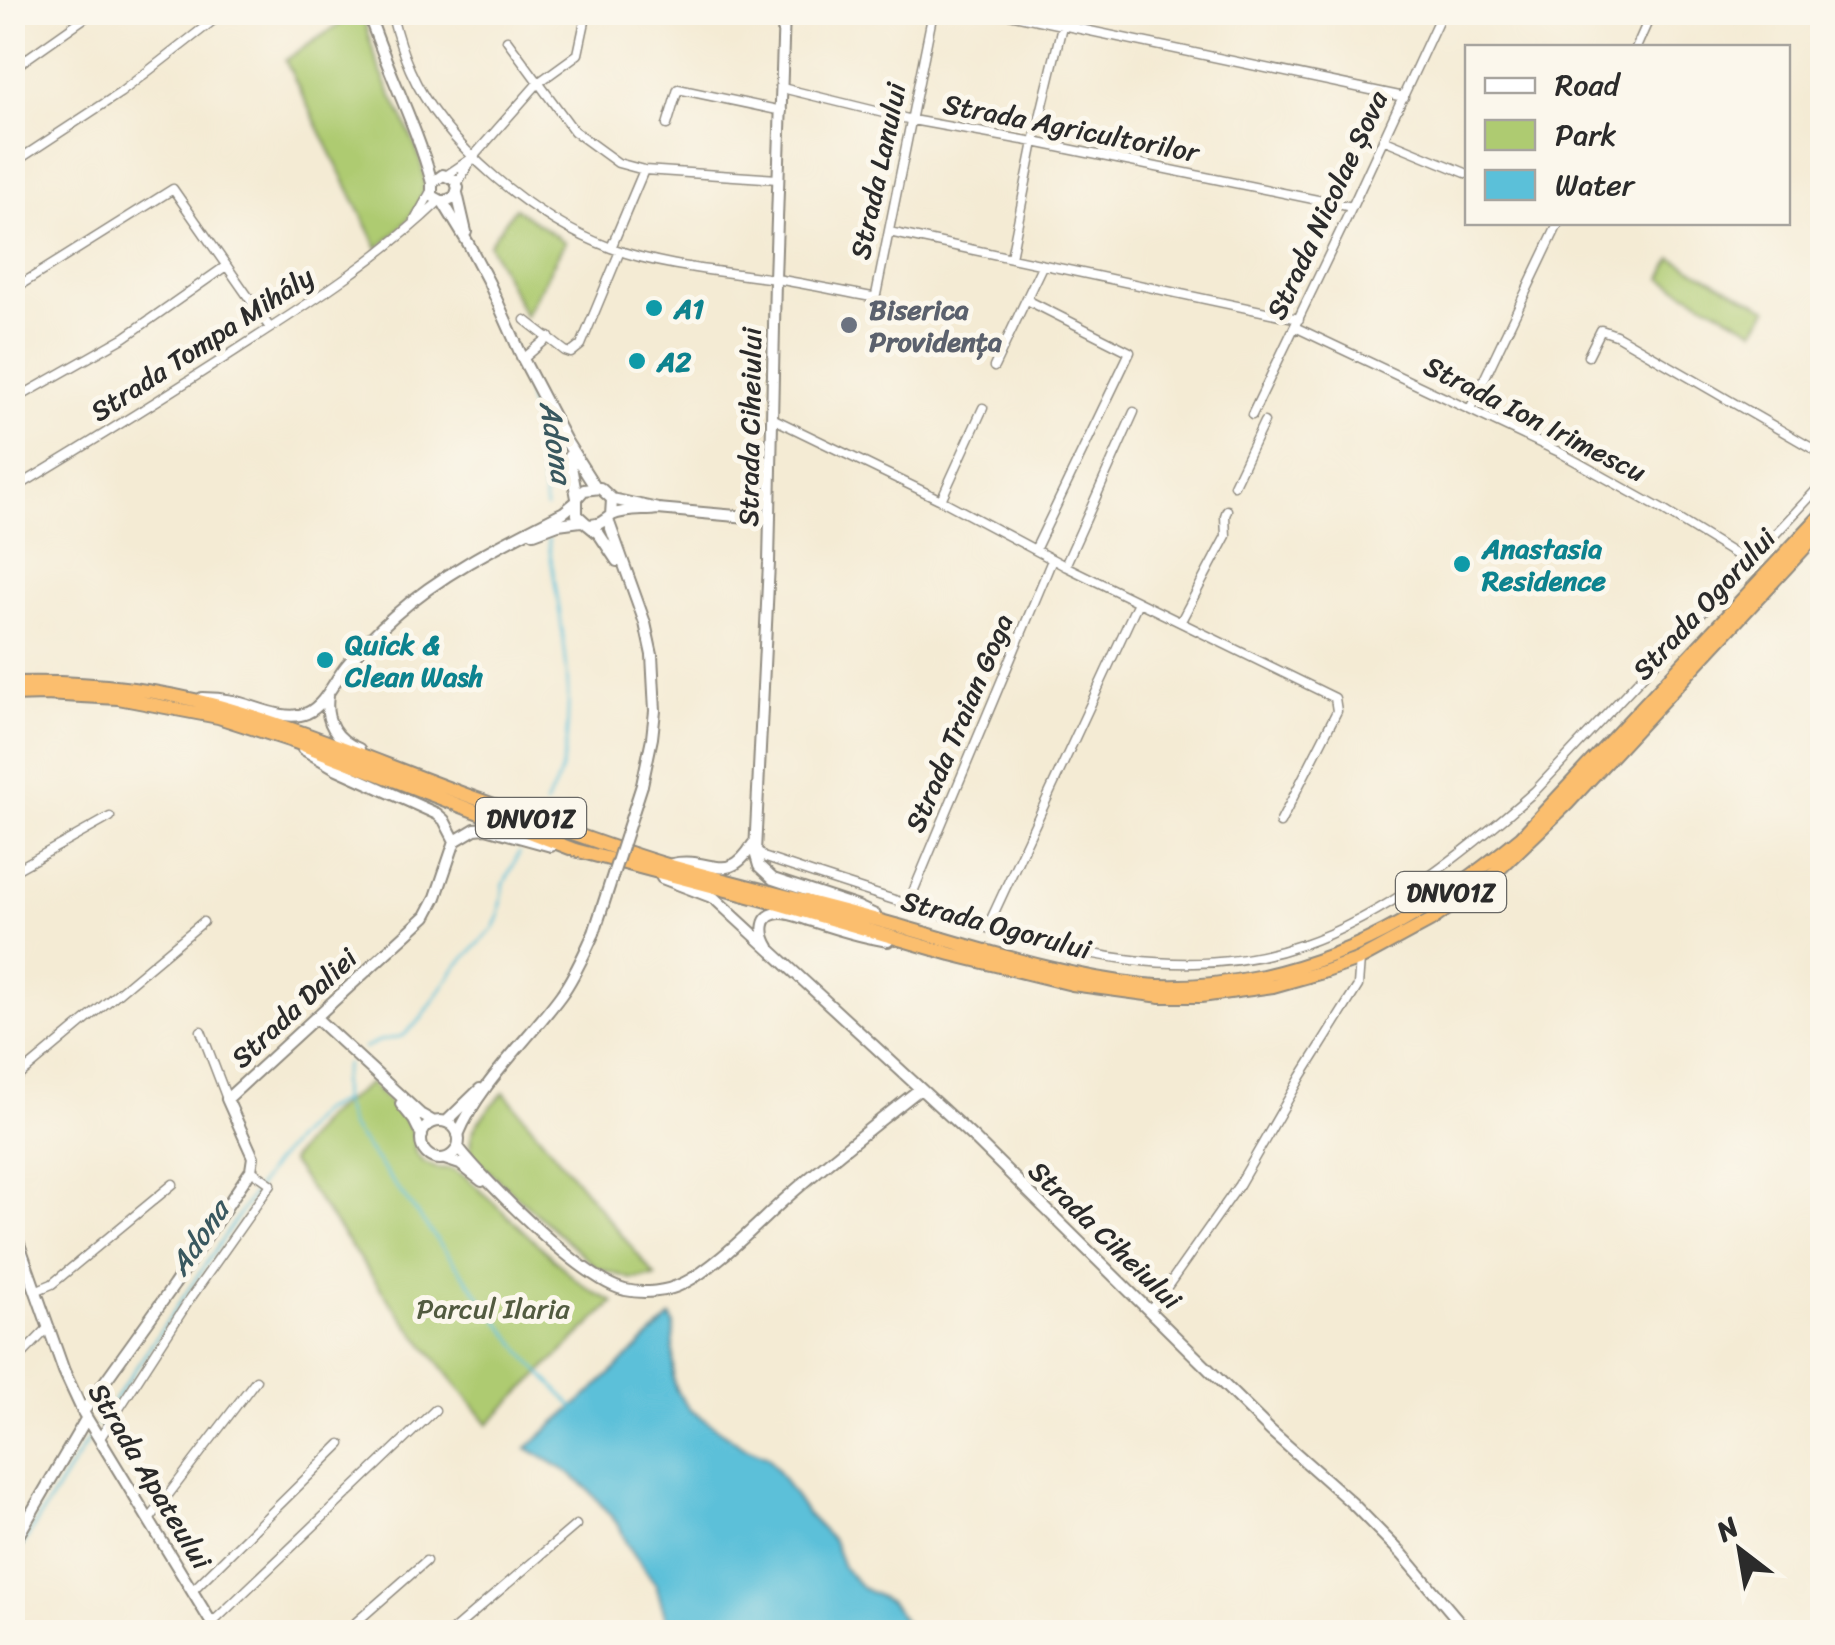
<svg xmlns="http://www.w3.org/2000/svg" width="1835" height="1645" viewBox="0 0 1835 1645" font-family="Sriracha,sans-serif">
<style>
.green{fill:#aecb71;stroke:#6c7b4e;stroke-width:2.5}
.water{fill:#5bc0d9;stroke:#437682;stroke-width:2.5}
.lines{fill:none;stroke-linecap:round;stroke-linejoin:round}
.stream{stroke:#5bc0d9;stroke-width:2.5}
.minor-casing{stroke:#908b80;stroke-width:11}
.tertiary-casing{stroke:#908b80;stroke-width:14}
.trunk-casing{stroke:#908b80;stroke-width:16}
.minor{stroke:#fff;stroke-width:8}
.tertiary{stroke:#fff;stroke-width:10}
.trunk{stroke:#fbbe6e;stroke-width:12}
.tertiary-bridge-casing{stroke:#908b80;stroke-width:14;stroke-linecap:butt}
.tertiary-bridge{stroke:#fff;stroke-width:10}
.culture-dot{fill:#0f9aa8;stroke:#fbf7ec;stroke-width:4}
.worship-dot{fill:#6b7280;stroke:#fbf7ec;stroke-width:4}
.labels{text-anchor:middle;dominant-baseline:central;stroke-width:10;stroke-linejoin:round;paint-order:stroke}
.shield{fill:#fbf7ec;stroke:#696865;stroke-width:2.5}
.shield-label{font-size:25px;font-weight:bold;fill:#2b2b2b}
.street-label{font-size:28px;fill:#2b2b2b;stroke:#fbf7ec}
.culture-label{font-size:28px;font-weight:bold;fill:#0d838f;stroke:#fbf7ec;text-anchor:start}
.worship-label{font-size:28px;font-weight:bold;fill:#5b616d;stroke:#fbf7ec;text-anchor:start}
.park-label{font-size:28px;fill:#525b40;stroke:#fbf7ec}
.water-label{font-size:30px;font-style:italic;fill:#39585f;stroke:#fbf7ec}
</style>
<rect width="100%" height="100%" fill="#fbf7ec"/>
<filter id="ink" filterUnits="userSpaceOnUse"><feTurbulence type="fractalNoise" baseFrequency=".01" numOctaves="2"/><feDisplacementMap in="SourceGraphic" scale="20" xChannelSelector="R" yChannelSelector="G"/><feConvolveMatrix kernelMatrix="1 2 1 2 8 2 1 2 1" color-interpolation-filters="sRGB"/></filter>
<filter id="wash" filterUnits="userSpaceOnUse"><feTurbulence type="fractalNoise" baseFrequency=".0048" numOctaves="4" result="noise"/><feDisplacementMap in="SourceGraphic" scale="40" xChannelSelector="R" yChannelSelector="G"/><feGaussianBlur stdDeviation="2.25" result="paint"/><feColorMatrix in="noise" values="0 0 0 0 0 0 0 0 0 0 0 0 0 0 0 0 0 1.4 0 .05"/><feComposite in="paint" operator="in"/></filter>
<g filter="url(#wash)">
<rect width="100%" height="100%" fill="#f4ebd4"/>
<path class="green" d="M357 13H362C368 35 374 57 384 79 395 106 428 159 424 187 421 212 396 233 378 248L285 60Z
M515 208 565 242 525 316 489 244Z
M1672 258 1768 309 1755 330 1662 279Z
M370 1083 406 1120 412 1130 415 1152 423 1162 436 1168 452 1169 466 1177 574 1278 593 1292 614 1302 488 1424 391 1303 290 1161 324 1118Z
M504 1092 656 1277 631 1279 597 1268 473 1157C462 1130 488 1112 504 1092Z"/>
<path class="water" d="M671 1317 674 1325 673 1378 676 1390 689 1409 742 1446 768 1457 807 1514 833 1541 843 1567 862 1588 890 1602 913 1632H663L666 1618 656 1585 626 1543 620 1527 587 1488 568 1472 527 1448 587 1396Z"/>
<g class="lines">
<path class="stream" d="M526 382 546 508
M545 805C551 793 558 782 561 770 579 695 559 614 548 539
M364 1048 379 1041 403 1036 421 1019 456 967 494 928 499 917 504 884 519 853
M342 1101 350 1126 530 1362 576 1409
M97 1426 273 1164 320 1111 342 1101 341 1083 346 1064
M12 1562 92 1433"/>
</g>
</g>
<g filter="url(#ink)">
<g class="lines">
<defs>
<path id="minor" d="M391 12C396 32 402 52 410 70 443 145 535 220 611 248 663 267 720 271 775 279 807 284 839 291 872 297L876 295 933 12
M1000 12 1404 97
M507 40 574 131 618 163 644 170 778 179
M1636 48 1652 12
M12 69 93 12
M782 88 912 120 1034 142 1352 207
M667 125 678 89 782 111
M1383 139 1468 174
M12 164 120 93 224 12
M447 175 469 160
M457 184 473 157 538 83 578 54 587 12
M415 220 430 193
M889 232 1299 319
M611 248 644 170
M1011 257 1034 142 1062 26
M12 290 173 189 270 328
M1027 300 1130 352 1035 550
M525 320 565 351 571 353 581 345 620 251
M1295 327 1559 452 1663 510 1749 563
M1588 356 1601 330 1616 335 1822 454
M523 359 549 337
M994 367 1042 266
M12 401 125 337 226 266
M1470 409 1559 222
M1252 415 1352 207 1442 12
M772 418 941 500 1065 566 1335 698 1337 711 1280 823
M1234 485 1264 422
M12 490C90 443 166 396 241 347 310 303 380 258 439 201
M941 500 983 408
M1065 566 1134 412
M1181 621 1226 536 1225 516 1227 510
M758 851 763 857C828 879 893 900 959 920 1070 952 1187 985 1301 945 1387 916 1468 850 1535 791L1822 484
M12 872 110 817
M908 904 1052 560
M987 928 1138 602
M201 1031 227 1099
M12 1082 203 922
M35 1291 52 1284 173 1184
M1150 1311 1239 1185 1301 1077 1358 986 1360 959
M12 1365 48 1328
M100 1438 190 1299 271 1184 251 1170
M149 1520 256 1380
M192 1591 341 1444
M12 1621 24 1632
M211 1624 435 1410
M345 1632 426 1561
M451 1632 576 1525"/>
<path id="tertiary" d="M368 12C387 70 416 124 432 183
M784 12 775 279 769 563 755 852 759 866 773 879 858 907 875 915
M457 193 466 232
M443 202 455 197 458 188 455 180 443 175 432 183V196L443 202 468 243 489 283 523 359 566 441 595 487
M569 456 577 498
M612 499 658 509 770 519
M611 516 612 499 600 488 584 490 577 498V515L588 525C602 525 602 521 612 515 625 509 645 511 658 509
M608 520 645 623 652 655 655 711 652 738 642 785
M588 525 599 534 617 561
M534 533 558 524 581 521
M328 696C324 721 336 740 359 749
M202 698C212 698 223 699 233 701 255 706 285 722 307 713 325 705 334 681 346 666 360 649 377 631 394 616 443 572 505 542 564 512L576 502
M303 749 335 768 437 814 444 820 455 841
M672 864C711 856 727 887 753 844
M662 878 714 898 976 1140 1271 1431 1352 1503 1403 1555 1468 1632
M769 947C761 934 759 913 781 913 791 913 802 918 812 921 837 929 862 937 888 941
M317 1019 420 1114 434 1122
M401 1104 414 1120 422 1136
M421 1140a19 19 0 1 1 38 0a19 19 0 1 1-38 0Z
M446 1122 480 1089
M458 1135C479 1084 529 1039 561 995 575 976 584 954 594 933
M458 1147C486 1183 583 1280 625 1290 644 1294 667 1292 684 1283 715 1268 757 1224 784 1200 828 1161 874 1125 920 1089
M445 1159 460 1164 482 1181
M12 1224 64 1371 83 1412 217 1632
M83 1412 174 1285 251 1170 253 1157 227 1099 426 916 436 897 455 841 475 829 486 828 551 846
M12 1546 86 1419"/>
<path id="trunk" d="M12 683C81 681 152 688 219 706 313 732 404 774 497 806 555 826 612 849 671 866 743 886 816 903 888 923 972 946 1057 976 1144 985 1184 989 1224 984 1263 976 1368 952 1439 904 1521 837L1822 514
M12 695 45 694 118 698 218 717 295 742 575 850 768 901 951 954 1072 984 1161 996H1201L1273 986 1326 971 1360 959 1430 921 1487 881 1567 804 1822 529"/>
</defs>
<use href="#minor" class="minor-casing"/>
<use href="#tertiary" class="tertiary-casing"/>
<use href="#trunk" class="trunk-casing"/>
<use href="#minor" class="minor"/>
<use href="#tertiary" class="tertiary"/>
<use href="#trunk" class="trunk"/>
<defs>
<path id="tertiary-bridge" d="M594 933 642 785"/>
</defs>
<use href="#tertiary-bridge" class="tertiary-bridge-casing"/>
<use href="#tertiary-bridge" class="tertiary-bridge"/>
</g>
</g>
<g class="culture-dot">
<circle cx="654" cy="308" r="10"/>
<circle cx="637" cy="361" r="10"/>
<circle cx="1462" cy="564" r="10"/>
<circle cx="325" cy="660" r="10"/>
</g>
<circle class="worship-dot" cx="849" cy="325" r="10"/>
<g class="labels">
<g class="shield">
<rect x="476" y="798" width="110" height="40" rx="8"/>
<rect x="1396" y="872" width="110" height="40" rx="8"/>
</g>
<g class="shield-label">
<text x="531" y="818">DNVO1Z</text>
<text x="1451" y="892">DNVO1Z</text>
</g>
<g class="street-label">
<text transform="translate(1071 128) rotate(11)">Strada Agricultorilor</text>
<text transform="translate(878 171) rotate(-78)">Strada Lanului</text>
<text transform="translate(1327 205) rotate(-65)">Strada Nicolae Șova</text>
<text transform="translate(202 344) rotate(-33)">Strada Tompa Mihály</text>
<text transform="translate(1535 419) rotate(27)">Strada Ion Irimescu</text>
<text transform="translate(750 427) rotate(-89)">Strada Ciheiului</text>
<text transform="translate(1704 604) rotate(-47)">Strada Ogorului</text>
<text transform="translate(959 723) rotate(-67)">Strada Traian Goga</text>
<text transform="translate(996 925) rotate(15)">Strada Ogorului</text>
<text transform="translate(294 1008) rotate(-43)">Strada Daliei</text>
<text transform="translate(1105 1235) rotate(44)">Strada Ciheiului</text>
<text transform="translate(150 1476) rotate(59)">Strada Apateului</text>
</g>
<g class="culture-label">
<text x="674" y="308">A1</text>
<text x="657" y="361">A2</text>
<text x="1482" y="548">Anastasia<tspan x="1482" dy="32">Residence</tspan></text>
<text x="345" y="644">Quick &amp;<tspan x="345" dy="32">Clean Wash</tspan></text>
</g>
<g class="worship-label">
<text x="869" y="309">Biserica<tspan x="869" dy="32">Providența</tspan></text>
</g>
<g class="park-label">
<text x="493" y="1308">Parcul Ilaria</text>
</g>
<g class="water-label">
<text transform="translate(556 442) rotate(81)">Adona</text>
<text transform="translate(199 1238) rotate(-56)">Adona</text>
</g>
</g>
<rect width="1835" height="1645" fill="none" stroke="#fbf7ec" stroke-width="50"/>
<rect x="1465" y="45" width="325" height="180" fill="#fbf7ec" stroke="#a8a59f" stroke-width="2.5"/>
<rect x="1485" y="78" width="50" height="15" fill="#ffffff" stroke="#a8a59f" stroke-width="2.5"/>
<text x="1555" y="95" font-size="30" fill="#2b2b2b">Road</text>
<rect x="1485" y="120" width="50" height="30" fill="#aecb71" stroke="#a8a59f" stroke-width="2.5"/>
<text x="1555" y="145" font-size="30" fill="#2b2b2b">Park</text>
<rect x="1485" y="170" width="50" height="30" fill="#5bc0d9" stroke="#a8a59f" stroke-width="2.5"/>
<text x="1555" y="195" font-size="30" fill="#2b2b2b">Water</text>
<g transform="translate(1740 1550) rotate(329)" stroke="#fbf7ec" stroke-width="8" paint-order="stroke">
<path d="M0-8L18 38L0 25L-18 38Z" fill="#2b2b2b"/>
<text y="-15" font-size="28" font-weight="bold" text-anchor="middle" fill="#2b2b2b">N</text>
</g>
</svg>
